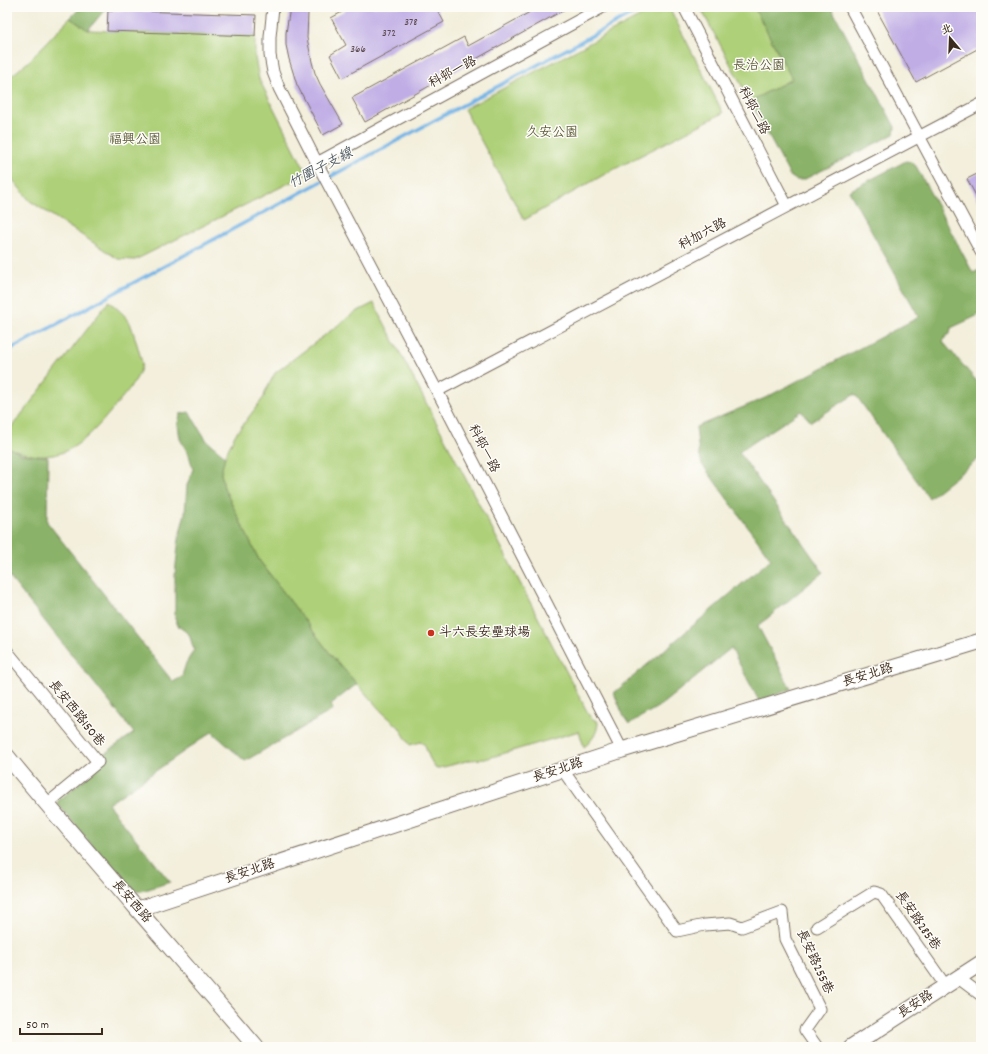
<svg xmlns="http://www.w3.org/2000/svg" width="988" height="1054" viewBox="0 0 988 1054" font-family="Dekko,'LXGW WenKai TC',sans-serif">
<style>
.green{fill:#aed078;stroke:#747d4b}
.forest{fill:#8ab268;stroke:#626e43}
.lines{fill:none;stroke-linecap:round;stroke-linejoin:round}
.stream{stroke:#72b3e6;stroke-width:3.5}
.building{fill:#c0ade5}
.street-casing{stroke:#7b6f60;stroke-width:13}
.secondary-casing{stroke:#7b6f60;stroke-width:17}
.street{stroke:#fff;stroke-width:11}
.secondary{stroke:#fff;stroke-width:15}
.poi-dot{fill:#c8321e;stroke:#fdfcf7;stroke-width:1.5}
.labels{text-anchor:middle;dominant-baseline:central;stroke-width:3;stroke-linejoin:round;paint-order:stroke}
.number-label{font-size:11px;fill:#5c4b50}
.park-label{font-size:13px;fill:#5e5c39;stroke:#fdfcf7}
.street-label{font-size:13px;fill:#3b2a1e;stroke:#fdfcf7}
.poi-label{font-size:13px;fill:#3b2a1e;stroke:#fdfcf7;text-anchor:start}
.water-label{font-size:14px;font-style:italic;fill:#4e5a64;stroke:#fdfcf7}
</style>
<rect width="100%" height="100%" fill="#fdfcf7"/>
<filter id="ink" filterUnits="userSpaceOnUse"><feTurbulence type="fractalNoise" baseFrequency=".025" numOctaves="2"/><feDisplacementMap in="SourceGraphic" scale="8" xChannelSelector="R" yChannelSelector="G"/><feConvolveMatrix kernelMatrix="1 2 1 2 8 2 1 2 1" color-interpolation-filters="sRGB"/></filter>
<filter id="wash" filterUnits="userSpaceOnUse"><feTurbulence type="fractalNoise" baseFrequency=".012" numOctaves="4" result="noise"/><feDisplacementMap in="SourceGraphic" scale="16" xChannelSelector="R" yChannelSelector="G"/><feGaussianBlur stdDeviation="0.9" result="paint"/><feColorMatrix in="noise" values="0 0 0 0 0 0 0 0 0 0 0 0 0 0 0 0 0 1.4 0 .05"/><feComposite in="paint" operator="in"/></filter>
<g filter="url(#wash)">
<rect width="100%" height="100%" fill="#f3efdc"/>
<path class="green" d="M658 7H669L723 113 607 173 524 220 464 109Z
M700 7H754L792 79 750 101Z
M70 18 88 30 255 36V57L259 79 307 174 135 260 118 259 30 201 9 175 7 165V83L10 77 28 62Z
M109 301C115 307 127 316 130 323 132 327 142 360 142 364 139 380 126 392 116 405 85 443 59 471 7 447V433Z
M374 303 590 717 598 722C598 732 592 741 584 747L579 731 485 759 470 760 436 769 429 757 425 745 421 742 410 745 399 727 382 712 332 656 259 560 224 488 221 473 225 456 235 435 264 397 265 392 275 373 354 313Z"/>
<path class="forest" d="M81 7H107L88 30 70 18Z
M754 7H831L895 127 894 134 803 180H796L790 176 750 101 792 79Z
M906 161 911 162 916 166 973 273 981 269V314L951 328 950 334 946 336 943 342 981 386V457L929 498 855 394 811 422 801 411 739 452 823 572 758 626 791 689 759 701 731 648 661 705 629 724 624 717 614 693 771 559 702 464 699 454 696 427 765 398 919 317 849 191Z
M189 412 207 441 225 456 221 473 224 488 259 560 332 656 357 684 331 704 333 710 245 761 212 732 108 804 170 882 142 891 128 889 57 803 58 801 101 765V756L134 733 7 574V447L21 454 48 457 47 522 173 682 182 676 186 663 194 650 189 634 178 626 175 618V574L179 537 185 513 187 485 193 469 189 455 180 439 178 425 180 414Z"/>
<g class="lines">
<path class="stream" d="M7 351 645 7"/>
</g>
<g id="blocks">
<path class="building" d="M290 7H310L308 13 307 38 312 62 315 73 320 84 343 124 323 135 297 85 289 59 286 45V33Z
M351 7H436L444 22 342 78 330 55 346 45 331 18Z
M539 7H569L476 59V60L365 122 352 98 464 37 468 46Z
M875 7H981V47L916 82Z
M108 10 256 15 255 36 107 31Z
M981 172V205L967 179Z"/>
</g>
</g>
<g filter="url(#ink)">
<use href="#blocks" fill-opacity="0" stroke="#7b6f60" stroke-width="1"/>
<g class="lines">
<defs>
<path id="street" d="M273 7 270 37V55L273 72 279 88 317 163 446 408 622 750
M684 7 787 206
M850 7 981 252
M317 163 603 7
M437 391 981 104
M7 651 98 762 47 804
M562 769 677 931 705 925 730 923 742 927 782 912 785 939 820 1009 805 1030 817 1047
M817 927 874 892 881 894 945 985
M957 977 981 995"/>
<path id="secondary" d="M7 756C49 808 94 858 137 909 177 955 216 1001 256 1047
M138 909 622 750 981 641
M851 1047 981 963"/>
</defs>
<use href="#street" class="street-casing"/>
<use href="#secondary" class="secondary-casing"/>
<use href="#street" class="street"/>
<use href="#secondary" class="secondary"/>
</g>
</g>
<circle class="poi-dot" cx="431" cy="633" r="4"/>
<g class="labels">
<g class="number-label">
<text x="411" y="23">378</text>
<text x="389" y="34">372</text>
<text x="358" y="50">366</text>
</g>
<g class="park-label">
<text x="759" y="66">長治公園</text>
<text x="552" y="133">久安公園</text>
<text x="135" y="140">福興公園</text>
</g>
<g class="street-label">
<text transform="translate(453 73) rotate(-28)">科邨一路</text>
<text transform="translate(753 111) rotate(63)">科邨二路</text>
<text transform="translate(703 235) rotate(-28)">科加六路</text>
<text transform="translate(483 449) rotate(63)">科邨一路</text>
<text transform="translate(868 676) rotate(-17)">長安北路</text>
<text transform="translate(76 714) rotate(51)">長安西路150巷</text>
<text transform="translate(558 771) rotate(-18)">長安北路</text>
<text transform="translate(250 872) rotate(-18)">長安北路</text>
<text transform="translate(131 902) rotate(49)">長安西路</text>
<text transform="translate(917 921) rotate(55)">長安路285巷</text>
<text transform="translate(814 962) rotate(65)">長安路255巷</text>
<text transform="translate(916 1005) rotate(-33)">長安路</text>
</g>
<g class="poi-label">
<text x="439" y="633">斗六長安壘球場</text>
</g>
<g class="water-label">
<text transform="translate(321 169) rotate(-28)">竹圍子支線</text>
</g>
</g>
<rect width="988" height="1054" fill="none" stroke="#fdfcf7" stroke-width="24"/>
<g transform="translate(950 38) rotate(341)" stroke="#fdfcf7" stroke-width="3" paint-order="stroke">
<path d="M0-3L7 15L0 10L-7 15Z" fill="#3b2a1e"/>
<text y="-6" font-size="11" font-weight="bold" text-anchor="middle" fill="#3b2a1e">北</text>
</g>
<path d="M20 1028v6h82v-6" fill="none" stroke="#3b2a1e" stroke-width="2"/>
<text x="26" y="1028" font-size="12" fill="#3b2a1e" stroke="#fdfcf7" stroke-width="3" paint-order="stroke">50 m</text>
</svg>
